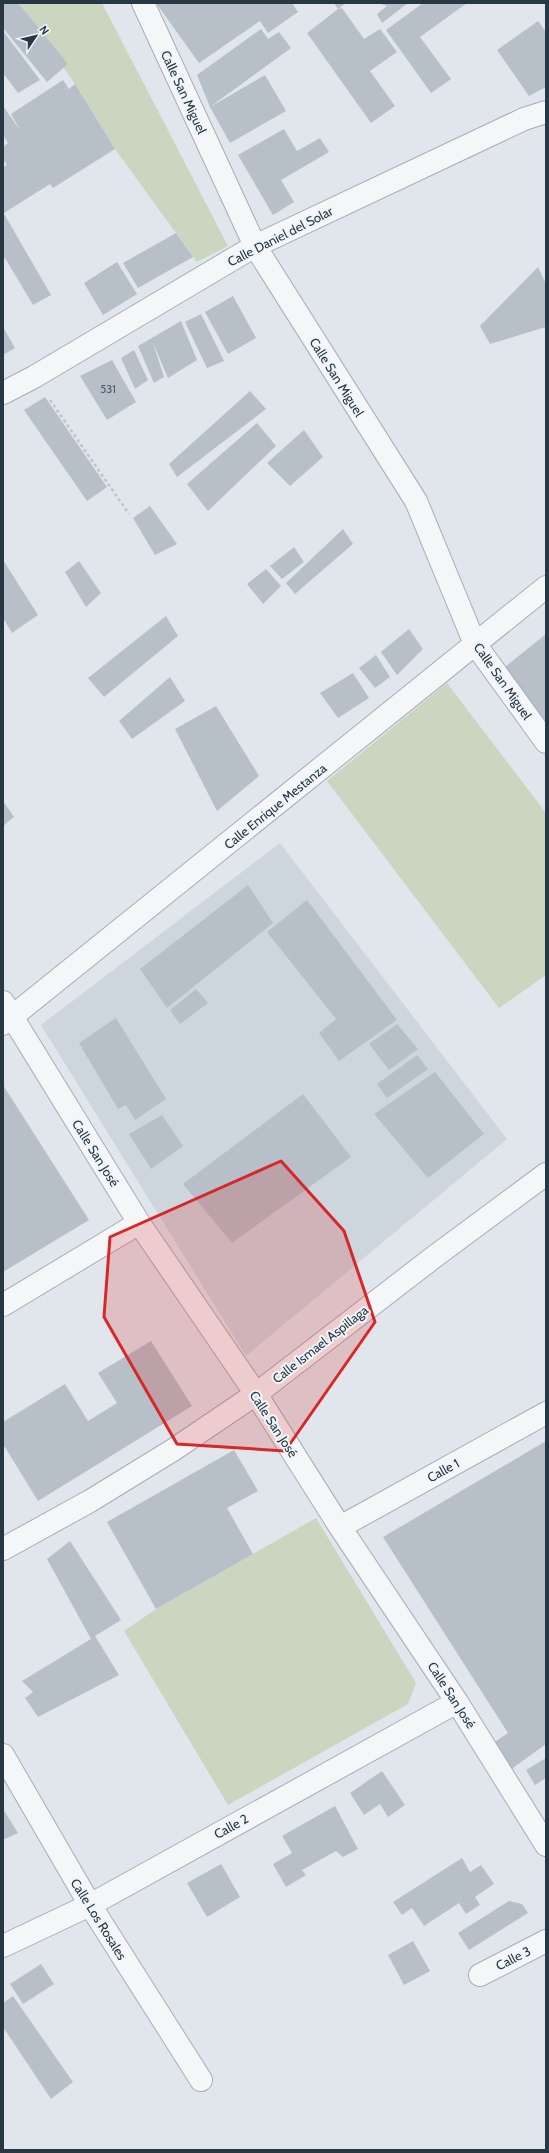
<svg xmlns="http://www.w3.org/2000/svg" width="549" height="2153" viewBox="0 0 549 2153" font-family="Cabin,sans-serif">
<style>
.built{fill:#ced6dd}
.green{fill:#cad6c0}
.building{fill:#b7c0c9}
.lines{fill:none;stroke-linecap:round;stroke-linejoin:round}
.minor-casing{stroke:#a5aeb6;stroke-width:24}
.path{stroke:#bfc4c9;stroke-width:2.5;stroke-dasharray:3 3;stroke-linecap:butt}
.minor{stroke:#f4f6f8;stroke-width:22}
.marked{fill:#d62828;fill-opacity:0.2;stroke:#d62828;stroke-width:3;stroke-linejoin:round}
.labels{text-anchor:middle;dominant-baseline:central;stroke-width:4;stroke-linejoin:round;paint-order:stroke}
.number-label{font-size:11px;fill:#4b5965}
.street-label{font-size:13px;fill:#273744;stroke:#f0f5f8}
</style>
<rect width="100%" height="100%" fill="#e0e6eb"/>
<path class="built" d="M280 843 507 1139 246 1356 41 1025Z"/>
<path class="green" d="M18 3H102L228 246 197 262 115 149 75 84Z
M447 683 546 813V975L499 1008 327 781Z
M316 1518 416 1683 408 1704 228 1805 124 1631 156 1609Z"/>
<path class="building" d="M3 3H18L68 64 47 82 3 28Z
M156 3H292L298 12 268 33 260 21 199 63Z
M334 3H346L338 9Z
M378 3H408L382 23 377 14 387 6Z
M423 3H467L420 37 451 79 431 93 386 30Z
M342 8 364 39 380 29 397 52 370 71 395 106 371 123 307 33 338 9Z
M538 21 546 32V87L529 96 497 50Z
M261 29 268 39 279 32 291 48 210 107 197 75Z
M3 31 40 80 18 93 3 73Z
M265 75 286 111 230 143 210 107Z
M63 80 69 89 75 84 115 149 53 188 50 184 4 213 3 167 7 165 3 159V147L8 143 3 135V106L20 130 11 114Z
M284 129 297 151 320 138 329 152 281 180 294 202 273 215 238 155Z
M3 212 51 295 33 305 5 258 3 259Z
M176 233 193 257 138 288 123 263Z
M117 262 137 294 103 315 84 283Z
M538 267 546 284V327L490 344 480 326Z
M233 296 256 338 228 354 205 312Z
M201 314 224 361 207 368 185 322Z
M181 321 197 360 168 378 153 343 164 377 154 383 138 346Z
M3 327 15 348 3 355Z
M134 350 148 380 135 389 121 358Z
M112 360 136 402 107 420 80 376Z
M250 391 266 409 177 477 169 464Z
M45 397 107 487 87 501 24 410Z
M257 423 276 446 208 511 187 484Z
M304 430 323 457 290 486 267 463Z
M150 506 177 544 155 555 133 518Z
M343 529 353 544 295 594 286 583Z
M294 547 304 562 282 579 270 566Z
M3 560 38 615 12 633 3 618Z
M79 561 101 593 86 607 65 572Z
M266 569 281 586 263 604 247 584Z
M166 616 178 636 104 697 88 678Z
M409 629 423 649 397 675 381 652Z
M546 634V732L500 671Z
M376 655 390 677 375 688 359 668Z
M353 673 369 698 338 718 320 693Z
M170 677 185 701 132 739 119 721Z
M216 706 259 776 217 811 175 729Z
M3 801 14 817 3 826Z
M248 885 273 923 167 1008 140 969Z
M307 900 397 1020 339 1061 319 1033 336 1019 267 932Z
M196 989 208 1003 180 1024 170 1010Z
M116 1018 166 1099 135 1120 126 1105 118 1109 79 1043Z
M397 1024 418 1049 389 1070 369 1044Z
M417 1055 428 1069 387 1098 377 1084Z
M435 1072 484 1134 428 1178 374 1114Z
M3 1085 89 1220 3 1272Z
M303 1094 351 1157 232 1243 183 1184Z
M162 1115 183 1146 151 1169 129 1134Z
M151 1341 192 1406 38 1501 3 1444V1422L65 1384 88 1421 117 1403 98 1373Z
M546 1441V1744L510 1770 492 1744 508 1733 383 1537Z
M234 1450 258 1491 227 1508 253 1554 156 1609 107 1522Z
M70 1541 121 1620 95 1636 119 1675 38 1717 25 1698 33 1692 22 1681 91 1639 47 1559Z
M546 1758V1778L535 1785 526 1770Z
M382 1771 405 1805 388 1817 380 1804 364 1815 350 1793Z
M335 1806 358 1849 343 1857 336 1851 302 1870 306 1875 286 1887 273 1864 292 1853 282 1836Z
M3 1809 18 1833 3 1840Z
M462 1858 470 1872 481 1865 494 1884 475 1897 480 1905 466 1914 459 1903 424 1926 412 1908 402 1915 393 1902Z
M221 1864 240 1897 207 1917 187 1883Z
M509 1901 522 1904 528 1913 469 1950 458 1933Z
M413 1941 430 1971 404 1985 388 1955Z
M41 1964 54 1984 23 2004 10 1984Z
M13 1996 73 2082 51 2099 3 2027V2003Z"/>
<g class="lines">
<defs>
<path id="minor" d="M143 3 255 246 416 501 475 644 546 742
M3 393 34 377 255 246 524 119 546 112
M3 1002 139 1223 256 1394 340 1527 457 1702 546 1845
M3 1024 546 587
M3 1305 139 1223
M340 1527 546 1413
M3 1549 90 1501 173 1450 256 1394 434 1257 546 1174
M3 1755 90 1905 201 2080
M3 1946 90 1905 457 1702
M480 1975 546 1941"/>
</defs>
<use href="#minor" class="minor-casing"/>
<path class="path" d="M50 400 129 514"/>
<use href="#minor" class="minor"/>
</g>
<path class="marked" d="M281 1161 344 1231 375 1322 285 1451 177 1444 104 1317 110 1237Z"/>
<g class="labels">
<g class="number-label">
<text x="108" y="389">531</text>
</g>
<g class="street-label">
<text transform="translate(184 92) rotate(65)">Calle San Miguel</text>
<text transform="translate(280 236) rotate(-27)">Calle Daniel del Solar</text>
<text transform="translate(337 377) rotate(58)">Calle San Miguel</text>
<text transform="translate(503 681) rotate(55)">Calle San Miguel</text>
<text transform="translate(275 806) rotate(-39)">Calle Enrique Mestanza</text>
<text transform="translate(96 1153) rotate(58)">Calle San José</text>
<text transform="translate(320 1344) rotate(-38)">Calle Ismael Aspillaga</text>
<text transform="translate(274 1424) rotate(57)">Calle San José</text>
<text transform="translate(443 1470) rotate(-29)">Calle 1</text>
<text transform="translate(452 1695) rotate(57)">Calle San José</text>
<text transform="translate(231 1826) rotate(-29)">Calle 2</text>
<text transform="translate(99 1919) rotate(58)">Calle Los Rosales</text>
<text transform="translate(513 1958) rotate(-27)">Calle 3</text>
</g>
</g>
<rect width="549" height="2153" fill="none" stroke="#273744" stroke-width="8"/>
<g transform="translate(36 36) rotate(55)" stroke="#f0f5f8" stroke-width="3" paint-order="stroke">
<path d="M0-3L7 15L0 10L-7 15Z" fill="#273744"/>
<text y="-6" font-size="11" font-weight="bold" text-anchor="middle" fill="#273744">N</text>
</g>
</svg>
